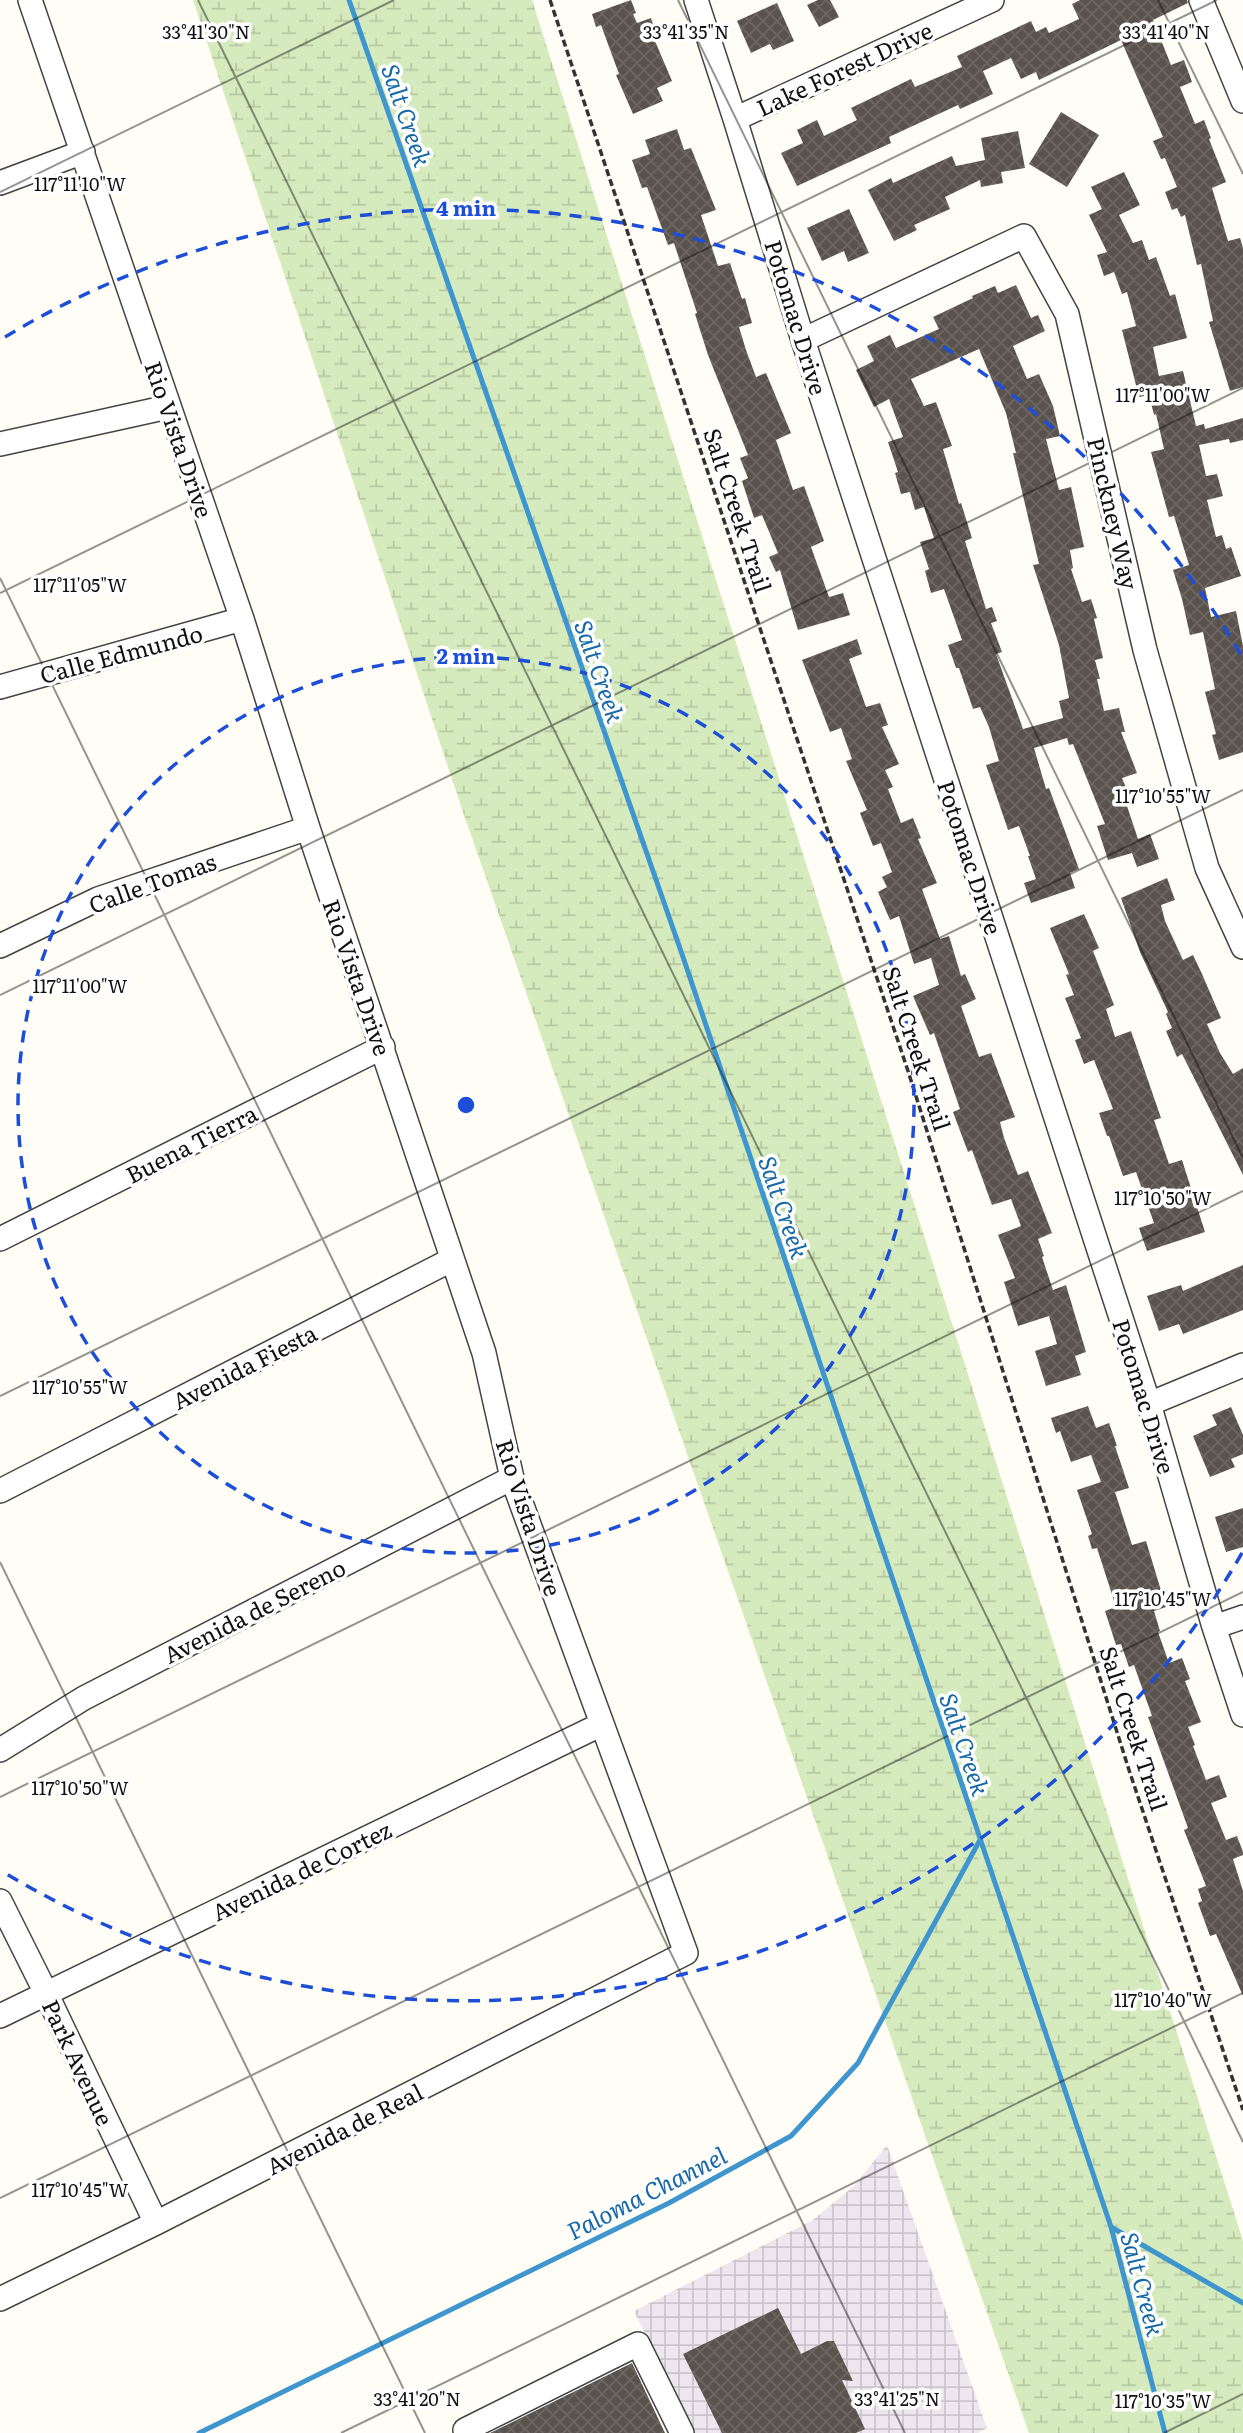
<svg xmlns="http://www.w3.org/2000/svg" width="1243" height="2433" viewBox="0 0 1243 2433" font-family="Literata,serif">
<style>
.industrial{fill:url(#industrial-grid)}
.wetland{fill:url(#wetland-marsh)}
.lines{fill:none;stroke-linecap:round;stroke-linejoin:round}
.stream{stroke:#3f96cf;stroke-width:5}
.building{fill:url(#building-cross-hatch);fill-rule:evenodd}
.minor-casing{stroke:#444;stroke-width:26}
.path{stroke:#333;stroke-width:3.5;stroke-dasharray:7 3.5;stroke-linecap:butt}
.minor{stroke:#fff;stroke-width:23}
.ticks{fill:none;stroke:#111;stroke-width:2;stroke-opacity:0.45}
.ring{fill:none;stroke:#1d4ed8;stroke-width:3.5;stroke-dasharray:12 9}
.labels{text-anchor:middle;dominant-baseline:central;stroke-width:7;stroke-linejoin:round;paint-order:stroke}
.street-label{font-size:23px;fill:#111;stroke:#fff}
.water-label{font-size:24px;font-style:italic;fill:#1768a6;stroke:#fff}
.ticks-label{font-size:18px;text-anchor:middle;fill:#111;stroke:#fff;stroke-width:7;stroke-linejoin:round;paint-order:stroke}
.centre{fill:#1d4ed8;stroke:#fff;stroke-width:3.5}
.ring-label{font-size:21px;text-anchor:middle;font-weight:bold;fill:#1d4ed8;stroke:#fff;stroke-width:7;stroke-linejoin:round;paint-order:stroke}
</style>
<defs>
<pattern id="industrial-grid" width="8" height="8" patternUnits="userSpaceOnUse" patternTransform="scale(1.75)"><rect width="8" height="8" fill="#eee6ef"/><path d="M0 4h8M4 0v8" fill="none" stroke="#cbc4cc"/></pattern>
<pattern id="wetland-marsh" width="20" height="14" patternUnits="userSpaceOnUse" patternTransform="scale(1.75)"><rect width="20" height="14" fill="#d5ebbd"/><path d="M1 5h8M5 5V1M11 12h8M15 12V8" fill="none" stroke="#b6c8a1"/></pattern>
<pattern id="building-cross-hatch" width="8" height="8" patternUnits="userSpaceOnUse" patternTransform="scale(1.75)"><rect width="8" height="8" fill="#5a524d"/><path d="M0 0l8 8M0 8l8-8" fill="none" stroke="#6d6662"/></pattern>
</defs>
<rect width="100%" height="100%" fill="#fffdf5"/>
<path class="industrial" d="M887 2145 987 2428 978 2433H694L634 2311 813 2220 854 2186Z"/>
<path class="wetland" d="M193 0H532L1243 2241V2433H1029L463 812Z"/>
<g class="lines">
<path class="stream" d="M349 0 683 957 1111 2227 1165 2433
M1111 2227 1243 2303
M199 2433 669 2203 791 2136 858 2063 980 1840"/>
</g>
<path class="building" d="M631 0 636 13 633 14 637 23 651 18 658 40 655 41 672 81 657 88 663 101 633 114 616 75 619 74 601 25 596 27 592 14Z
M818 0H830L839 17 819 27 807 5Z
M1080 0H1187L1188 3 1153 20 1171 65 1184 60 1192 82 1180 87 1195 124 1204 120 1211 138 1209 139 1226 182 1212 188 1228 241 1240 238 1243 248V387L1230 391 1209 322 1213 321 1201 264 1197 265 1185 215 1181 217 1177 208 1172 210 1165 192 1177 187 1165 158 1161 159 1153 141 1163 137 1121 40 1039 80 1036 72 1021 79 1011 58 983 71 993 94 960 109 958 105 889 137 891 143 797 186 781 153 803 143 797 130 817 120 824 136 857 120 851 108 911 79 915 87 962 67 957 56 1031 21 1036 32 1046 27 1049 33 1079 19 1072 4Z
M777 3 794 41 773 50 770 44 751 53 737 21Z
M1061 112 1099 135 1067 187 1029 164Z
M677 129 684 150 691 148 716 210 701 215 718 266 730 263 742 299 745 298 752 323 739 327 746 350 756 377 766 373 791 433 776 440 793 490 804 486 824 541 811 547 829 597 843 593 850 615 798 630 780 570 776 572 769 557 778 553 762 515 754 518 742 481 748 478 740 458 748 455 708 355 695 314 697 313 674 243 668 245 647 187 642 188 632 160 650 154 645 140Z
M1018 131 1025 168 1001 172 1003 183 981 187 980 180 945 197 950 209 914 225 917 230 894 241 868 190 891 178 893 183 952 156 956 166 985 160 981 138Z
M1124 172 1140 205 1119 215 1133 243 1142 240 1149 260 1156 257 1170 296 1175 294 1187 338 1153 347 1159 376 1183 371 1196 426 1204 424 1205 429 1243 418V440L1230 443 1229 439 1199 445 1206 476 1217 474 1223 496 1207 500 1216 537 1222 535 1226 549 1231 547 1241 576 1205 588 1211 617 1236 611 1243 646V752L1219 760 1212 735 1216 734 1205 692 1215 689 1203 632 1190 635 1182 599 1173 570 1189 565 1174 516 1169 517 1151 452 1164 449 1156 414 1154 415 1149 395 1139 397 1122 330 1136 326 1127 292 1122 294 1114 272 1104 276 1097 255 1107 252 1089 215 1102 209 1091 187Z
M849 209 869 253 848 262 844 251 822 261 807 228Z
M1016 285 1031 318 1038 315 1045 331 1013 346 1027 379 1039 374 1053 406 1060 436 1046 439 1059 490 1071 487 1084 547 1070 550 1073 568 1071 569 1082 602 1091 599 1097 618 1094 619 1103 658 1095 660 1100 679H1097L1104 711 1119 708 1125 732H1121L1137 773 1122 778 1129 795 1124 797 1138 839 1150 834 1159 859 1137 867 1132 853 1108 860 1097 826 1105 824 1073 744 1069 745 1067 738 1034 748 1046 789 1049 788 1079 869 1070 873 1075 888 1031 903 1024 883 1036 879 1028 856H1030L1019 826 1008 830 986 765 999 761 989 727 980 707 973 709 959 668H956L948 645 962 640 944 589 931 593 925 571 929 569 920 542 934 538 924 507 915 510 910 492 901 494 895 473 898 472 888 442 903 437 889 399 874 407 856 370 874 361 867 346 890 335 896 348 939 329 933 317 973 298 972 296 995 286 998 293ZM979 349 1006 413 1016 453H1013L1039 564 1033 565 1059 645 1069 698 1059 701 1063 718 1023 729 996 654 1002 652 991 623 997 621 992 607 986 609 965 541 972 538 961 503 959 504 943 449 952 446 936 402 924 406 911 379Z
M857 639 862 654 849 659 866 707 880 703 888 725 882 727 899 764 885 770 893 787 888 789 901 823 913 818 921 838 918 839 937 883 922 889 940 939 949 936 961 976 965 974 976 999 961 1006 979 1057 991 1053 1015 1117 1000 1122 1004 1138 1018 1175 1028 1171 1052 1233 1038 1239 1044 1256 1042 1257 1053 1290 1066 1285 1086 1352 1075 1356 1081 1375 1046 1386 1035 1351 1057 1344 1049 1316 1018 1326 1004 1282 1015 1278 998 1235 1021 1226 1011 1199 992 1205 972 1150 968 1152 953 1112 960 1109 934 1033 930 1035 913 996 939 985 931 958 914 964 899 916 890 920 878 892 887 887 882 877 892 872 881 843 873 846 860 813 867 810 846 761 852 759 841 728 830 732 802 660Z
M1167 878 1175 900 1161 905 1165 921 1183 960 1193 955 1202 974 1221 1018 1207 1024 1220 1053 1233 1074 1243 1068V1175L1182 1054 1177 1057 1166 1031 1172 1028 1166 1014 1168 1012 1140 952 1121 898Z
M1084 914 1099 948 1093 951 1114 1005 1106 1009 1115 1037 1131 1031 1161 1118 1154 1120 1169 1164 1182 1160 1205 1232 1147 1251 1139 1228 1154 1223 1136 1172 1123 1176 1109 1136H1107L1099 1113 1113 1109 1094 1060 1084 1064 1075 1040 1081 1038 1065 998 1074 995 1066 975 1069 974 1050 928Z
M1243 1265V1310L1183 1334 1179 1324 1159 1331 1147 1296 1181 1285 1183 1291Z
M1088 1406 1096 1428 1109 1423 1117 1446H1115L1129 1488 1115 1492 1132 1545 1146 1541 1166 1607 1154 1611 1160 1631 1158 1632 1169 1663 1182 1658 1190 1679 1185 1681 1201 1722 1188 1727 1195 1745 1193 1746 1206 1780 1219 1775 1227 1797 1211 1803 1226 1840 1237 1836 1243 1852V1855L1233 1859 1243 1891V1996L1216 1934 1210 1936 1198 1903 1202 1901 1198 1889 1206 1886 1184 1830 1188 1828 1148 1717 1152 1716 1134 1665 1129 1667 1121 1644 1116 1645 1105 1611 1116 1607 1097 1548 1092 1549 1088 1536 1092 1534 1077 1490 1101 1482 1091 1455 1071 1462 1060 1431 1056 1433 1051 1418Z
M1231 1407 1243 1435V1454L1231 1459 1235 1467 1210 1477 1193 1436 1217 1425 1212 1415Z
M1243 1508V1547L1226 1552 1215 1517Z
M778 2308 801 2354 827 2341H834L853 2381 842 2380 865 2429 856 2433H722L683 2354Z
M632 2363 665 2433H490Z"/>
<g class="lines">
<defs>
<path id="minor" d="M696 0 735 119 803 340 1149 1404 1214 1627 1243 1715
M1201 0 1243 101
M735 119 992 0
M0 183 83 152
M803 340 1024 236 1067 314 1145 650 1207 868 1243 947
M0 444 168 407
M0 687 242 619
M0 946 98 899 308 828
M0 1239 383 1047
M1149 1404 1243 1365
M0 1491 451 1260
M1214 1627 1243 1617
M0 1750 84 1698 512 1478
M0 1901 46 1993 156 2223
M0 2016 602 1724
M0 2299 156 2223 686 1953 512 1478 484 1353 308 828 242 619 30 0
M466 2433 465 2430 638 2344 682 2433"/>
</defs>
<use href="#minor" class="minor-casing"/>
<path class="path" d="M550 0 908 1071 1129 1770 1243 2110"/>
<use href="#minor" class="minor"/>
</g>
<path class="ticks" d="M198 0 1243 2142M678 0 1243 1158M1158 0 1243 174M0 192 394 0M0 578 905 2433M0 593 1217 0M0 995 1243 388M0 1396 1243 790M0 1562 425 2433M0 1797 1243 1191M0 2198 1243 1592M341 2433 1243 1993M1164 2433 1243 2394"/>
<g class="ring">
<circle cx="466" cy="1105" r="448"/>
<path d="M1242 1553A896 896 0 0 1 5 1873M5 337A896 896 0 0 1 1242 657"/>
</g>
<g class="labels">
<g class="street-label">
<text transform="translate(844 68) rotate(-25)">Lake Forest Drive</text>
<text transform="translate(797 317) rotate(73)">Potomac Drive</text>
<text transform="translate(180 439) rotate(71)">Rio Vista Drive</text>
<text transform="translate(739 510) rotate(72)">Salt Creek Trail</text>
<text transform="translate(1114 513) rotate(77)">Pinckney Way</text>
<text transform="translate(121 653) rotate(-15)">Calle Edmundo</text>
<text transform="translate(971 857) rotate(72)">Potomac Drive</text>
<text transform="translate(152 882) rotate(-20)">Calle Tomas</text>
<text transform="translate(358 977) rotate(71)">Rio Vista Drive</text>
<text transform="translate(918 1048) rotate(72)">Salt Creek Trail</text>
<text transform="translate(191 1143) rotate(-27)">Buena Tierra</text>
<text transform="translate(244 1366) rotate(-27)">Avenida Fiesta</text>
<text transform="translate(1145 1396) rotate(73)">Potomac Drive</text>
<text transform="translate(530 1517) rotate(72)">Rio Vista Drive</text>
<text transform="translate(254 1610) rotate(-27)">Avenida de Sereno</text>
<text transform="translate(1135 1728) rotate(72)">Salt Creek Trail</text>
<text transform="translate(301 1870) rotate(-26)">Avenida de Cortez</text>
<text transform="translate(79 2062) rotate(65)">Park Avenue</text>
<text transform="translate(344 2128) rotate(-27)">Avenida de Real</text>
</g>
<g class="water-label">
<text transform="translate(408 115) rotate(71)">Salt Creek</text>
<text transform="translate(601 671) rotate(71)">Salt Creek</text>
<text transform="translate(785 1207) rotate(71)">Salt Creek</text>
<text transform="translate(966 1744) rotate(71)">Salt Creek</text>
<text transform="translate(646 2192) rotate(-27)">Paloma Channel</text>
<text transform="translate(1144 2284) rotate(75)">Salt Creek</text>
</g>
</g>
<g class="ticks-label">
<text x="1166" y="39">33°41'40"N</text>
<text x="206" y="39">33°41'30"N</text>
<text x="686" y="39">33°41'35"N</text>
<text x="80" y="191">117°11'10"W</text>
<text x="1163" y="402">117°11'00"W</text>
<text x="80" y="592">117°11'05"W</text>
<text x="1163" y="803">117°10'55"W</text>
<text x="80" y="993">117°11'00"W</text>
<text x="1163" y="1205">117°10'50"W</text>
<text x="80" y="1394">117°10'55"W</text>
<text x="1163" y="1606">117°10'45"W</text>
<text x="80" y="1795">117°10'50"W</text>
<text x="1163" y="2007">117°10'40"W</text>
<text x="80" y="2197">117°10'45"W</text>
<text x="417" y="2406">33°41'20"N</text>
<text x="897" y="2406">33°41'25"N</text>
<text x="1163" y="2408">117°10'35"W</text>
</g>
<circle cx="466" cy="1105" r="10" class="centre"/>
<g class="ring-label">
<text x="466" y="216">4 min</text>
<text x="466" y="664">2 min</text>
</g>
</svg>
